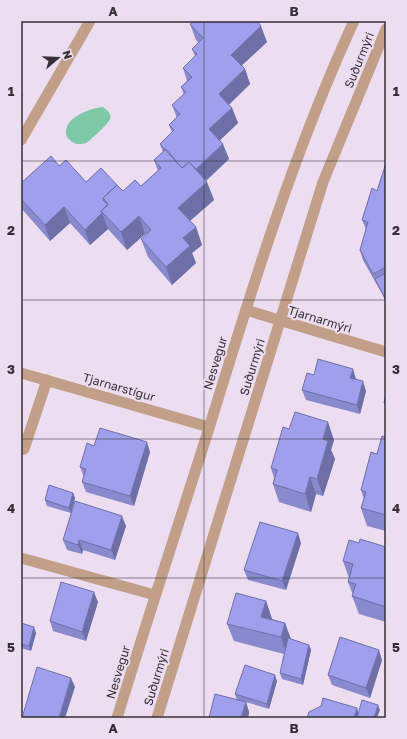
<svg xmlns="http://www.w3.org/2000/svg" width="407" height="739" viewBox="0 0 407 739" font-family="'Golos Text',sans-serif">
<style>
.green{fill:#7dc9a7}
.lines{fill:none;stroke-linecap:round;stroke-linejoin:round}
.service{stroke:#c19f88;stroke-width:11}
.minor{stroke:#c19f88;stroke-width:11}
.tertiary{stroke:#c19f88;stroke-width:11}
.wall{fill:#8989cd}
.shaded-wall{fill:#6f6fa7}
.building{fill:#9f9fee;stroke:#6f6fa7}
.grid{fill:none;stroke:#352f37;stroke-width:1;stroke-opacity:0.55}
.labels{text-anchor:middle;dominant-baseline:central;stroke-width:4;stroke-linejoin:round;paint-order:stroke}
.street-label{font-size:12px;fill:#352f37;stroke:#edddf0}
.neatline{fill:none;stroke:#352f37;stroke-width:1.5}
.grid-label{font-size:13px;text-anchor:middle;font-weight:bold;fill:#352f37}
</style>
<rect width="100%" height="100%" fill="#edddf0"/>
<path class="green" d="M103 107C107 110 112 114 110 119 109 123 90 141 86 143 83 144 80 144 77 144 73 143 69 140 67 137 60 119 90 108 103 107Z"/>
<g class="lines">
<path class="service" d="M21 450 24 449 47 380"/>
<path class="minor" d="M21 140 90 21
M246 310 386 352
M21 373 209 427
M21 558 155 595
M157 718 323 182 386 29"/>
<path class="tertiary" d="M117 718C147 620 179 523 210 425 252 288 294 151 354 21"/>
</g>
<path class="wall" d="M190 24 267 42 242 65 245 69 250 84 229 105 232 108 238 123 220 140 229 159 206 181 214 200 190 221 196 227 202 245 192 253 196 263 172 285 148 257 141 239 146 235 145 234 127 250 108 229 90 245 70 223 50 241 21 208V183L59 166 86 182 117 185 123 191 141 186 158 171 154 160 163 152 160 144 172 132 169 125 177 118 172 105 184 95 181 87 187 81 183 68 195 56 192 49 199 43 196 40Z
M386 163V301L363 260 360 250 366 229 362 220 377 191Z
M314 375 356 379 366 391 360 414 306 400 302 390Z
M289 429 334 440 331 450 335 459 323 496 316 494 311 512 279 502 273 484 274 478 271 468Z
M386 437V531L367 526 361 508 364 499 361 490 377 454Z
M150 452 134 506 86 492 82 482 84 477 80 467Z
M73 493 75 498 71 513 47 506 45 500Z
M126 526 115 560 83 550 82 554 67 550 63 540Z
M301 543 286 590 248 580 244 570Z
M359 543 386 547V622L359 614 352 596 353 595 348 582 349 578 343 561Z
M266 601 272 619 285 623 291 639 309 645 311 650 303 685 282 679 280 673 284 654 234 641 227 624Z
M98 602 86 641 53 631 50 621Z
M21 623 36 633 31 651 21 648Z
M382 660 370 698 332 685 328 675Z
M277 681 269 709 246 702 249 712 248 718H209L237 700 235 694Z"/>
<path class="shaded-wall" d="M261 26 267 42 237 70 231 55Z
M245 69 250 84 224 109 219 94Z
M21 90 23 95 21 100Z
M232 108 238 123 215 145 209 129Z
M223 144 229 159 201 185 196 170Z
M207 182 214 200 185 225 178 208Z
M64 207 70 223 50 241 45 225Z
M102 213 108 229 90 245 85 230Z
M139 216 145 234 127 250 121 232Z
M196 227 202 245 192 253 196 263 172 285 166 267 183 238Z
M353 369 356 379 354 387 350 378Z
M363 381 366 391 360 414 357 405Z
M328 422 334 440 331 450 335 459 323 496 317 479 323 439Z
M147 442 150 452 134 506 130 496Z
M310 477 316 494 311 512 305 494Z
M73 493 75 498 71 513 69 508Z
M122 516 126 526 115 560 111 550Z
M298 533 301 543 286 590 282 581Z
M79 540 83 550 82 554 78 545Z
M94 592 98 602 86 641 82 632Z
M266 601 272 619 268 634 261 617Z
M285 623 291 640 287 655 281 637Z
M34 627 36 633 31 651 29 646Z
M309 645 311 650 303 685 301 679Z
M379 650 382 660 370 698 366 688Z
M275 675 277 681 269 709 267 704Z
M71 678 75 687 65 718H59Z
M246 702 249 712 248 718H241Z
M378 705 380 710 377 718H374Z
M357 708 360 718H354Z"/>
<path class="building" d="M194 21H257L261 26 231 55 245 69 219 94 232 108 209 129 223 144 196 169 189 162 182 168 160 144 174 130 169 125 180 114 172 105 186 92 181 87 192 77 183 68 197 54 192 49 203 38 190 24Z
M166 149 182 168 189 162 207 182 178 208 196 227 183 238 190 246 166 267 141 239 151 230 139 216 121 232 101 211 108 204 103 198 117 185 123 191 135 180 141 186 161 168 154 160Z
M51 156 59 166 66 160 86 182 101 168 117 185 103 198V200L108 205 101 211 102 213 85 230 64 207 45 225 21 199V183Z
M386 163V267L373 274 360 250 368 222 362 220 372 188 377 191Z
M386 273V300L375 279Z
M318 359 353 369 350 378 363 381 357 405 302 390 307 373 314 375Z
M386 394V404L384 403Z
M295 412 328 422 323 439 328 441 317 479 310 477 305 494 273 484 277 470 271 468 283 427 289 429Z
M100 428 147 442 130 496 82 482 86 469 80 467 87 443 94 446Z
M382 436 386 437V515L361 508 366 492 361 490 371 452 377 454Z
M49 485 73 493 69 508 45 500Z
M75 501 122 516 111 550 79 540 78 545 63 540Z
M260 522 298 533 282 581 244 570Z
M360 539 386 547V607L352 596 356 584 348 582 353 564 343 561 349 540 359 543Z
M61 582 94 592 82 632 50 621Z
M236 593 266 601 261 617 285 623 281 637 227 624Z
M21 623 34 627 29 646 21 644Z
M340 637 379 650 366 688 328 675Z
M288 638 309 645 301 679 280 673Z
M245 665 275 675 267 704 235 694Z
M37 667 71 678 59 718H22Z
M215 694 246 702 241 718H209Z
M323 698 357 708 354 718H307L309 712 321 706Z
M362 700 378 705 374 718H357Z"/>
<path class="grid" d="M204 21V718M21 161H386M21 300H386M21 439H386M21 578H386"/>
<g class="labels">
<g class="street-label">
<text transform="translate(359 60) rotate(-68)">Suðurmýri</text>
<text transform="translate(320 319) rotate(17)">Tjarnarmýri</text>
<text transform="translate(215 363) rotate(-73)">Nesvegur</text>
<text transform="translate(252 367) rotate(-73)">Suðurmýri</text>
<text transform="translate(119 387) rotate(16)">Tjarnarstígur</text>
<text transform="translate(118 672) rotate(-73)">Nesvegur</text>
<text transform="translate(156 677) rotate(-73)">Suðurmýri</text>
</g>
</g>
<rect width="407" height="739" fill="none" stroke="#edddf0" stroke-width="44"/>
<g transform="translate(58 58) rotate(71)" stroke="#edddf0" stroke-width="3" paint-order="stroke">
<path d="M0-3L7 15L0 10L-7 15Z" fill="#352f37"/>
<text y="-6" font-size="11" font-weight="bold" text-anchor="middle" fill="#352f37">N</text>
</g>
<rect x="22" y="22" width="363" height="695" class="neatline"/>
<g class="grid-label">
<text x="113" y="16">A</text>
<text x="294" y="16">B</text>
<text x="11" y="96">1</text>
<text x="396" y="96">1</text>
<text x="11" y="235">2</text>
<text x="396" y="235">2</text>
<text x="11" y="374">3</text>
<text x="396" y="374">3</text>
<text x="11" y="513">4</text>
<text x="396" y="513">4</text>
<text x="11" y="652">5</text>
<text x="396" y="652">5</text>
<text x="113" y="733">A</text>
<text x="294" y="733">B</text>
</g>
</svg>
